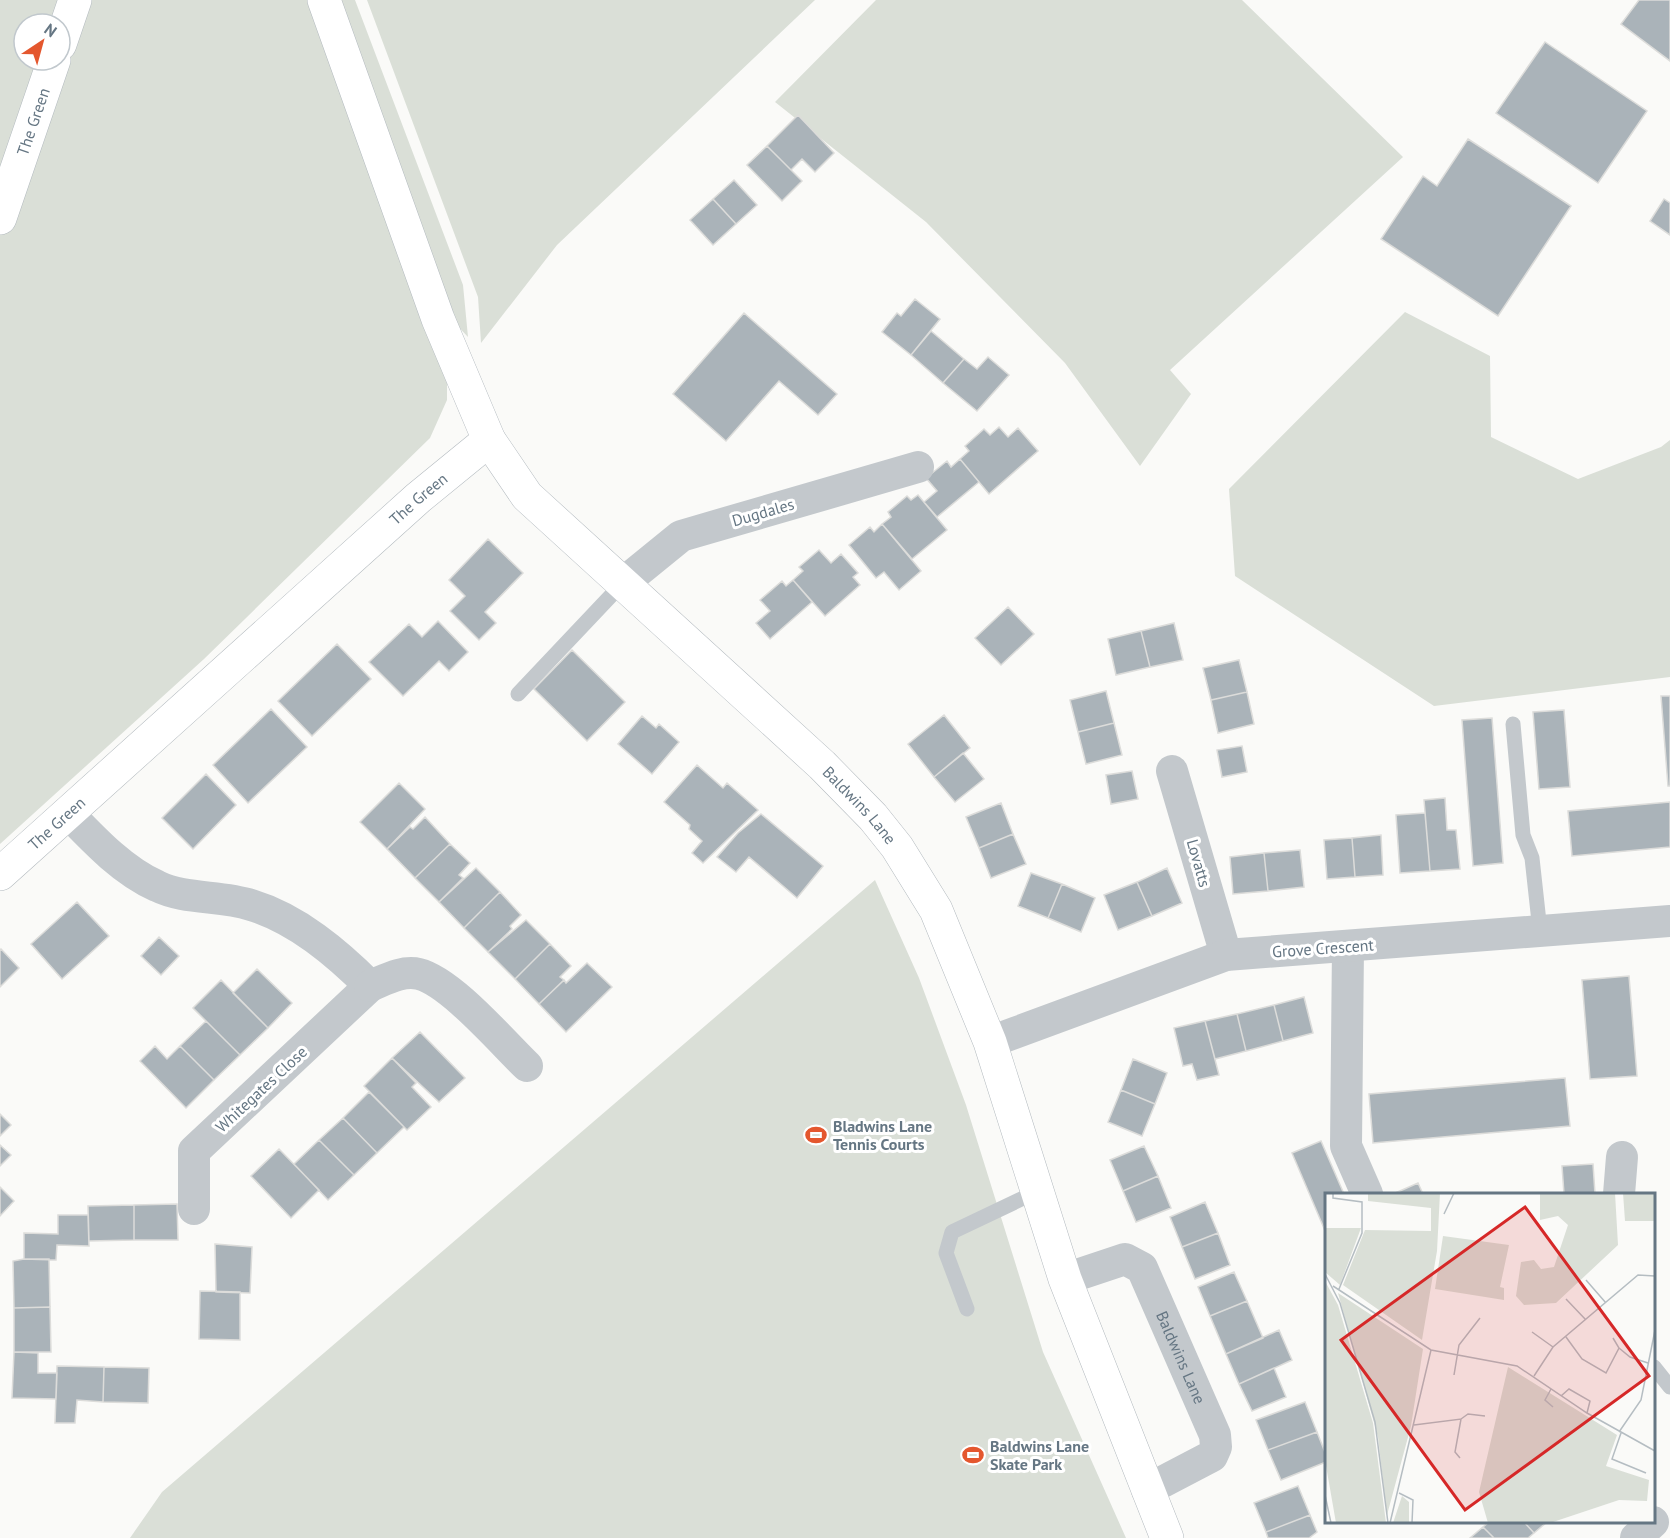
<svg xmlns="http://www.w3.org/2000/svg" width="1670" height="1538" viewBox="0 0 1670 1538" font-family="'PT Sans',sans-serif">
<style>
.green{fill:#dadfd7}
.building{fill:#aab3b9;stroke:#dcdcda;stroke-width:1.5}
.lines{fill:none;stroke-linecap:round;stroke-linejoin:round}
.secondary-casing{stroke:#b3babf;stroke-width:34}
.lane{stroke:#c3c8cc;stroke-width:15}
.street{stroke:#c3c8cc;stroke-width:32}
.secondary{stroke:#fff;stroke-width:33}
.labels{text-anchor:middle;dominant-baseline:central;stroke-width:6;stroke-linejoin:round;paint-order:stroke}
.street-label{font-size:16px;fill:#657683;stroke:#fff}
.poi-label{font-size:16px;font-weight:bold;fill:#657683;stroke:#fff;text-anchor:start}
.inset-road{fill:none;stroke:#b5bdc2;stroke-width:1.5}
.view{fill:#d62828;fill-opacity:0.15;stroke:#d62828;stroke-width:3}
.inset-edge{fill:none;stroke:#657683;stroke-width:3}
</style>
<rect width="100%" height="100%" fill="#fafaf8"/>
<path class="green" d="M0 0H58L50 24H24V60H37L0 167Z
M74 0H307L447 383V400L430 438 204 659 0 844V221Z
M335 0H355L463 285 468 337 452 320Z
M367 0H815L557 245 481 343 478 297Z
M876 0H1242L1403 157 1170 370 1191 394 1140 466 1065 363 926 222 775 102Z
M1405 312 1490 356 1491 437 1578 479 1661 447 1670 440V677L1434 706 1235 576 1229 489Z
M875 880 919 978 966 1105 1043 1352 1126 1538H130L162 1492Z"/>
<path class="building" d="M1639 0H1670V61L1621 24Z
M1545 42 1647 111 1598 183 1496 113Z
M798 115 834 153 815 172 802 159 791 170 767 146Z
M1468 139 1571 206 1498 316 1381 239 1423 176 1437 186Z
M767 146 802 181 782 201 747 165Z
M734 180 757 205 736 224 713 199Z
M713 199 736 224 713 245 690 220Z
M1664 199 1670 203V235L1650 221Z
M915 299 940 319 911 355 882 332 897 313 901 316Z
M744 313 837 394 818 415 779 381 726 441 673 394Z
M931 331 964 359 943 383 911 355Z
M988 357 1009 375 977 411 943 383 964 359 977 369Z
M999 427 1008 437 1018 428 1038 451 989 494 960 459 969 451 965 446 984 429 990 435Z
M960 459 979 482 937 517 924 502 937 491 926 478 947 461 951 467Z
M918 495 947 530 912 559 882 524 891 517 888 512 907 496 911 500Z
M882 524 921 571 899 590 884 572 876 578 849 545 870 527 874 532Z
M488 539 523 573 485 612 496 623 479 640 450 611 465 596 449 580Z
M819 550 831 563 841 554 858 573 853 577 860 585 825 616 793 580 803 571 799 567Z
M793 580 812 602 770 639 756 623 770 611 760 600 782 581 786 586Z
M1008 607 1034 634 1001 665 975 638Z
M438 621 468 652 449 671 439 661 403 696 369 662 409 624 422 637Z
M1174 623 1183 660 1150 667 1141 631Z
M1141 631 1150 667 1116 675 1108 639Z
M337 644 371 679 312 736 278 701Z
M572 650 625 702 587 741 534 689Z
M1239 660 1247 692 1211 700 1203 668Z
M1106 691 1114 723 1078 732 1070 700Z
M1247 692 1254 724 1218 733 1211 700Z
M1661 696H1670V786H1668Z
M271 709 307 747 248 803 213 765Z
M1564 710 1570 787 1539 789 1533 712Z
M944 715 970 748 934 777 908 744Z
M642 716 656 728 659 724 679 742 652 774 618 744Z
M1492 718 1503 863 1473 866 1462 720Z
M1114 723 1122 755 1086 764 1078 732Z
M1242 746 1247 772 1222 777 1217 750Z
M963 753 984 779 955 802 934 777Z
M697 765 723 788 727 783 758 810 703 863 692 853 702 841 689 829 690 825 664 802Z
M1132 771 1138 799 1111 804 1106 775Z
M206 774 236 805 193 849 162 818Z
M399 783 425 809 387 849 360 822Z
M1445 798 1447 830H1456L1460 869 1430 871 1424 800Z
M1670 802V847L1572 856 1568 811Z
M1001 803 1013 834 979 848 966 817Z
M1425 813 1430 871 1400 873 1396 815Z
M761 814 823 866 797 898 749 857 736 872 717 857 738 833Z
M425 817 450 844 415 878 387 849 410 827 413 829Z
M1013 834 1026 864 991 878 979 848Z
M1381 835 1383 875 1355 877 1352 838Z
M1352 838 1355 877 1327 879 1324 840Z
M450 844 470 863 459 875 463 878 439 902 415 878Z
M1300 850 1304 887 1268 891 1264 853Z
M1264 853 1268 891 1233 894 1230 857Z
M476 868 500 892 464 928 439 902Z
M1167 868 1182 903 1152 916 1137 882Z
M1031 873 1062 884 1048 918 1018 906Z
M1137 882 1152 916 1118 930 1104 895Z
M1062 884 1095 898 1081 932 1048 918Z
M500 892 521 915 510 926 512 929 488 952 464 928Z
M77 902 109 936 62 979 31 944Z
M526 920 550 944 515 979 488 952Z
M159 937 179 956 161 975 141 956Z
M550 944 571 966 560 977 564 980 539 1004 515 979Z
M1 949 19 968 0 987V951Z
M587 963 612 987 566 1032 539 1004 564 980 566 983Z
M257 969 292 1003 268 1028 233 993Z
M1629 976 1637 1076 1590 1079 1582 980Z
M221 980 268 1028 240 1055 193 1008Z
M1304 997 1313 1033 1283 1041 1274 1005Z
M1274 1005 1283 1041 1246 1051 1237 1014Z
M1237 1014 1246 1051 1215 1059 1205 1021Z
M206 1021 240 1055 214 1080 180 1046Z
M1205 1021 1219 1075 1197 1080 1192 1064 1183 1066 1174 1028Z
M420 1032 465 1078 439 1102 392 1058Z
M155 1046 167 1059 180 1046 214 1080 186 1108 140 1061Z
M392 1058 416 1083 412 1087 431 1107 407 1130 364 1086Z
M1133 1059 1167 1073 1155 1104 1121 1090Z
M1565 1078 1570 1126 1373 1143 1369 1094Z
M1121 1090 1155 1104 1142 1136 1108 1122Z
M369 1092 404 1127 377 1153 343 1118Z
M0 1114 11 1125 0 1136Z
M343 1118 377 1153 354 1175 319 1140Z
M319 1140 354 1175 328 1200 294 1164Z
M1321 1141 1344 1194H1326V1233L1292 1153Z
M0 1145 11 1155 0 1166Z
M1144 1146 1158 1176 1123 1191 1110 1160Z
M279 1149 319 1190 291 1218 251 1176Z
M1593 1164 1595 1194H1564L1562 1166Z
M1158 1176 1171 1208 1136 1222 1123 1191Z
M1418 1183 1423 1194H1393Z
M0 1187 14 1201 0 1216Z
M1205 1202 1218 1233 1182 1247 1170 1217Z
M177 1204 178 1240H134V1205Z
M134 1205V1240L89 1241 88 1206Z
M58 1215H88L89 1246 57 1245 56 1260 24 1259V1233L58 1234Z
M1218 1233 1230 1265 1195 1279 1182 1247Z
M215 1244 252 1247 250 1293 216 1292Z
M24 1259H49L50 1307 14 1308 13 1261Z
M1234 1272 1247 1301 1210 1316 1198 1287Z
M200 1291 240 1292V1340L199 1339Z
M1247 1301 1263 1338 1226 1354 1210 1316Z
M50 1307 51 1352H14V1308Z
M1279 1330 1292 1360 1239 1384 1226 1354Z
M14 1352 38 1353V1373H57L56 1399 12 1398Z
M57 1366 104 1367 103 1402 77 1400 75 1423H55Z
M104 1367 149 1368 148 1403 103 1402Z
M1274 1368 1286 1397 1252 1411 1239 1384Z
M1305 1402 1317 1432 1268 1450 1256 1420Z
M1317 1432 1326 1455V1462L1281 1480 1268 1450Z
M1298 1486 1310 1515 1266 1532 1254 1503Z
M1310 1515 1317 1532 1309 1538H1268L1266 1532Z
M1489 1522H1524L1534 1533 1528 1538H1494L1483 1527Z
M1524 1522H1547L1534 1533Z
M1483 1527 1494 1538H1470Z"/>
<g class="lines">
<defs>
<g id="secondary">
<path id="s2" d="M324 0 438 319 489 440 527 496 822 765 873 817 897 847 936 910 990 1042 1065 1279 1167 1538"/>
<path d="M60 44 75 0"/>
<path id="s3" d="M0 218 54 60"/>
<path id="s4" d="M0 874 418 498 489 440"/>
</g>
</defs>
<use href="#secondary" class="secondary-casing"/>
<path class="lane" d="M518 694 622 584
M1513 724 1523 835 1532 858 1540 931
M967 1309 946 1253 952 1232 1036 1192
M1654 1367 1670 1387"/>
<g class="street">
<path d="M622 584 681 536 918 467"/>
<path d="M1172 771 1226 955"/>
<path d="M69 814C94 840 123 871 157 886 185 900 220 895 251 905 297 919 337 953 370 986L194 1151V1209"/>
<path d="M1348 946 1346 1146 1367 1194"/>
<path d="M370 986C385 980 402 970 419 974 451 982 502 1042 527 1066"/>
<path d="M990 1042 1226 955 1670 921"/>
<path d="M1619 1194 1622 1157"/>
<path id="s1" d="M1065 1279 1125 1259 1142 1268 1215 1435 1216 1447 1212 1456 1147 1490"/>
<path d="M1636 1538 1653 1522"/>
</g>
<use href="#secondary" class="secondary"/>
</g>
<defs>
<symbol id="stadium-bare" viewBox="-9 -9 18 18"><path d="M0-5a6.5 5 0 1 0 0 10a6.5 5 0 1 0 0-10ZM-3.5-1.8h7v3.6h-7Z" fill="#e4572e" stroke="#fff" stroke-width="2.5" paint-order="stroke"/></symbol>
</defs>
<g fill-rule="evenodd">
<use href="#stadium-bare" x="801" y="1120" width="30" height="30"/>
<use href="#stadium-bare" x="958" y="1440" width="30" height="30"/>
</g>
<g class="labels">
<g class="street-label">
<text stroke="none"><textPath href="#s3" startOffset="102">The Green</textPath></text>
<text stroke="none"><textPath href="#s4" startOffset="562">The Green</textPath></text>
<text transform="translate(763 512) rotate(-16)">Dugdales</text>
<text stroke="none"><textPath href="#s2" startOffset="992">Baldwins Lane</textPath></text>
<text stroke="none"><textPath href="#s4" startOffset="76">The Green</textPath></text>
<text transform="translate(1199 863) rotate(74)">Lovatts</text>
<text transform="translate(1323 948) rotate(-4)">Grove Crescent</text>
<text transform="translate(261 1089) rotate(-43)">Whitegates Close</text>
<text stroke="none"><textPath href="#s1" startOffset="180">Baldwins Lane</textPath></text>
</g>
<g class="poi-label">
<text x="833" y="1126">Bladwins Lane<tspan x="833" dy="18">Tennis Courts</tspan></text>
<text x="990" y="1446">Baldwins Lane<tspan x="990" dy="18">Skate Park</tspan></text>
</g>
</g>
<g transform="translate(1325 1193)">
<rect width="330" height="330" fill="#fafaf8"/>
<path d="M43 0H115L112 58 97 147 18 92 40 37 106 38V15L43 8ZM215 0H290L293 52 231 110 199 112 191 103 196 69 209 67 216 76 229 74 243 32 233 23 215 27ZM298 0H330V28H300ZM0 35H36L15 92 0 79ZM118 43 184 52 175 94 179 95V107L110 96ZM0 88 13 112 48 230 61 330H11L0 267ZM13 100 98 156 86 233 62 322 53 244ZM183 174 292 242 281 273 324 287 322 308 294 307 225 330H163L154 299ZM77 303 84 309V330H68Z" fill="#dadfd7"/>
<path class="inset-road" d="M8 0V5L37 9V40L14 96M119 21 129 0M0 81 15 110 50 229 63 330M261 87 281 110M8 93 106 157 192 173 262 220 330 258M241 106 261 127M207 139 228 154M241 144 257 166 281 180 294 155 288 145M294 155 305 164 323 170M129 182 134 152 155 125M209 183 228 154 313 82 330 83M226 196 220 207 228 214M236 203 244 196 265 208 262 220M136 226 143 221 160 223M89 232 136 226 130 259 135 265M294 239 316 207 330 137M296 240 287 266 321 280M74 300 88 307 87 330M0 302 6 330M65 330 106 157"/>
<path class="view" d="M200 14 324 183 140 317 16 147Z"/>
<rect width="330" height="330" class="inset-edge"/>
</g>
<g transform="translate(42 42) rotate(36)"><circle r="28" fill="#ffffff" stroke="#c1c8cd" stroke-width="1.5"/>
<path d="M0-4.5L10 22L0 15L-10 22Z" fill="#e4572e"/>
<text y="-9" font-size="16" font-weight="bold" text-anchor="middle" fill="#657683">N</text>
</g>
</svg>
